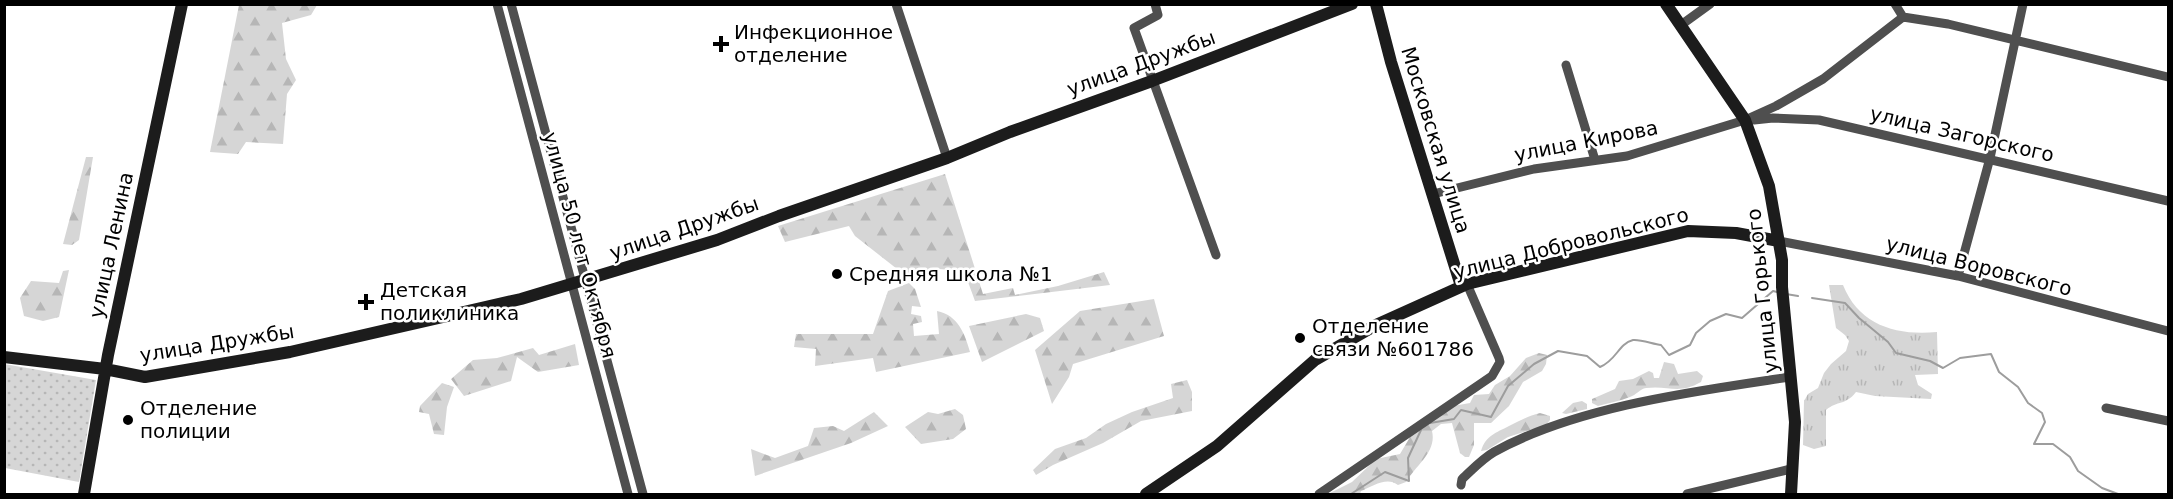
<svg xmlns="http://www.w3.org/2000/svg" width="2173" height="499" viewBox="0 0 2173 499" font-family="'DejaVu Sans',sans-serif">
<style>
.grass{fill:url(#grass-tufts)}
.forest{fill:url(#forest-firs)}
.park{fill:url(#park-dots)}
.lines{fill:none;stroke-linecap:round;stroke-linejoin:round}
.stream{stroke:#9d9d9d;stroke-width:2}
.street{stroke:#4f4f4f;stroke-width:9}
.secondary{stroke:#1c1c1c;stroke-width:12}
.poi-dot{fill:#000;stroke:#fff;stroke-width:2}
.labels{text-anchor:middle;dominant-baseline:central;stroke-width:5;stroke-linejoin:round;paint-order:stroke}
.poi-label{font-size:20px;fill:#000;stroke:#fff;text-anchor:start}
.street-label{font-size:20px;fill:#000;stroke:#fff}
</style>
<defs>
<pattern id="grass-tufts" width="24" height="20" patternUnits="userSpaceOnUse" patternTransform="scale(1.5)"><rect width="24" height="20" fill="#d6d6d6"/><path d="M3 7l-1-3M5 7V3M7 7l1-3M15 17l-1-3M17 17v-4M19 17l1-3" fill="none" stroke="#b6b6b6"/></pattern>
<pattern id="forest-firs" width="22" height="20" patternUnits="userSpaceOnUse" patternTransform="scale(1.5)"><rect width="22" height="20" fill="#d6d6d6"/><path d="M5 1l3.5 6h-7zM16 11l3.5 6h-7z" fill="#b6b6b6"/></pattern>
<pattern id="park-dots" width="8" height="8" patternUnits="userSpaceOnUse" patternTransform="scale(1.5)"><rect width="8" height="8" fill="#d6d6d6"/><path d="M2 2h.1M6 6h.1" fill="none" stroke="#b6b6b6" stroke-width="1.8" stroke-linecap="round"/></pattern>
</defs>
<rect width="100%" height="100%" fill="#fff"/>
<path class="grass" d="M1829 285H1843C1859 325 1896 336 1937 332L1938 374 1915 375 1918 385 1932 394 1931 399 1875 396 1856 392C1845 406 1838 400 1826 410V446L1814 449 1803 445 1804 401 1808 394 1818 388 1824 373 1831 364 1846 351 1849 341 1845 335 1836 328Z"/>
<path class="forest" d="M239 5H317L311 15 282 23 286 59 296 80 287 94 283 144 246 142 238 154 210 152Z
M86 157H93L79 240 72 245 63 244Z
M945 174 983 294 1013 288 1015 295 1058 286 1104 272 1110 285 975 301 964 271 939 269 906 276 855 236 849 226 785 242 778 226Z
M69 270 59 317 43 321 24 316 20 298 31 281 59 283 63 271Z
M909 283 915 289 921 307 912 306 911 314 921 316 922 322 913 324 914 336 939 334 937 311C958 315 965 334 970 352L876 372 873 358 815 366 816 349 794 347 796 334H873L888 291Z
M1154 299 1164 336 1073 364 1069 377 1052 404 1035 350 1080 311Z
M1026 314 1040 318 1044 331 982 362 969 326Z
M575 344 579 365 538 372 517 357 511 381 464 396 451 379 473 360 497 358 533 348 539 355Z
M1539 353 1547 355 1546 364 1542 371 1523 382 1509 406 1491 423H1474V445L1469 457H1465L1460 453 1452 423 1441 424 1432 431C1437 452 1416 465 1406 482L1398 485C1387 476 1373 486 1361 491L1360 494H1328L1352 482 1376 459 1400 454 1413 432 1453 406 1470 403 1474 395 1489 394 1495 385 1510 376 1526 358Z
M1664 362 1674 364 1678 374 1697 371 1703 376 1701 382C1678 395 1669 385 1646 388 1640 389 1636 395 1630 397 1620 401 1608 403 1598 406L1592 403V399L1615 389 1619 381 1633 379 1649 371 1653 373 1654 378H1659Z
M1187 380 1192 392V411L1141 421 1103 443 1053 465 1036 475 1033 470 1055 449 1086 438 1106 424 1132 412 1173 398 1171 384Z
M442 383 454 387 447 407 444 435 434 434 429 414 419 412 420 406Z
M1582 401 1587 404V409L1566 414 1562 413 1573 403Z
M955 409 963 415 966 429 953 439 921 444 905 427 928 412 938 414Z
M874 412 888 426 851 443 755 476 751 449 775 458 808 446 814 428 833 426 844 431Z
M1540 413 1550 416V420L1546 425 1508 437 1487 450 1481 451C1486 435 1496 433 1509 426 1519 421 1528 416 1540 413Z"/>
<path class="park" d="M4 364 96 380 79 482 5 468Z"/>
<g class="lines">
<path class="stream" d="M1786 294 1798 296
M1812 298 1845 303 1859 318 1888 342 1896 353 1930 361 1943 368 1960 358 1991 354 1999 372 2018 387 2028 403 2042 413 2045 422 2034 444H2053L2070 457 2078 471 2102 488 2118 494
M1430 423 1454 419 1461 410 1491 417 1508 386 1534 364 1558 351 1587 356 1600 367C1617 360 1618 344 1633 340 1640 339 1653 344 1661 345L1669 355 1690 345 1696 333 1710 321 1726 314 1742 318 1773 291 1777 292
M1351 494 1385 472 1409 481 1408 458 1421 430"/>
<path class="street" d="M497 4 628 494
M511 4 643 494
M896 4 947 158
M1155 4 1158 15 1134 28 1216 255
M1895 4 1903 17
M1681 25 1710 4
M1566 65 1595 160
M1754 120 1773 118 1819 120 2168 201
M1433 194 1534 169 1627 156 1745 120 1776 106 1823 79 1903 17 1948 24 2168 77
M1779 241 1958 276 2168 331
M1958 276 1990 158 2023 4
M2106 408 2168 421
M1461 485 1462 479C1472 470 1482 459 1494 452 1577 406 1697 391 1790 377
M1319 494 1492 376 1500 362 1499 358 1467 284
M1687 494 1791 469"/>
<path class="secondary" d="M1376 4 1391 62 1461 286
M1666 4 1745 120 1769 186 1782 260V287L1795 422 1791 494
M4 357 105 369 145 377 290 352 521 299 717 240 779 216 947 158 1010 132 1152 81 1352 4
M84 494 108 355 182 4
M1146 494 1217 446 1315 360 1376 325 1467 284 1688 231 1736 233 1779 241"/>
</g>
<g class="poi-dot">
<path d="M718 35h6v6h6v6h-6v6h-6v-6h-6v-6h6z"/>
<circle cx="837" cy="274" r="6"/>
<path d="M363 293h6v6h6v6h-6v6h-6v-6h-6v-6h6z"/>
<circle cx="1300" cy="338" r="6"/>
<circle cx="128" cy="420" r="6"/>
</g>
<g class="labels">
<g class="poi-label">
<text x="734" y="32">Инфекционное<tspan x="734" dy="23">отделение</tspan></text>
<text x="849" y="274">Средняя школа №1</text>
<text x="380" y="290">Детская<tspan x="380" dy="23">поликлиника</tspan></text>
<text x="1312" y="326">Отделение<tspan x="1312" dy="23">связи №601786</tspan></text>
<text x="140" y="408">Отделение<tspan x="140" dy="23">полиции</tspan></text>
</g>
<g class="street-label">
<text transform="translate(1141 63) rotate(-20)">улица Дружбы</text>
<text transform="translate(1962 134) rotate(13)">улица Загорского</text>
<text transform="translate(1436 140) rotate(73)">Московская улица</text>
<text transform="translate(1586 141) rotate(-11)">улица Кирова</text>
<text transform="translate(684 228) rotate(-19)">улица Дружбы</text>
<text transform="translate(1571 243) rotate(-14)">улица Добровольского</text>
<text transform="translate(111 245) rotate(-78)">улица Ленина</text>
<text transform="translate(580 245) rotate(75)">улица 50 лет Октября</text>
<text transform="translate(1979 266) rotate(14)">улица Воровского</text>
<text transform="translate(1762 291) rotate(-96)">улица Горького</text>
<text transform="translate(217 343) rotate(-9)">улица Дружбы</text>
</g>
</g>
<rect width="2173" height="499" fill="none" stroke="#000000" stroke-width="12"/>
</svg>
